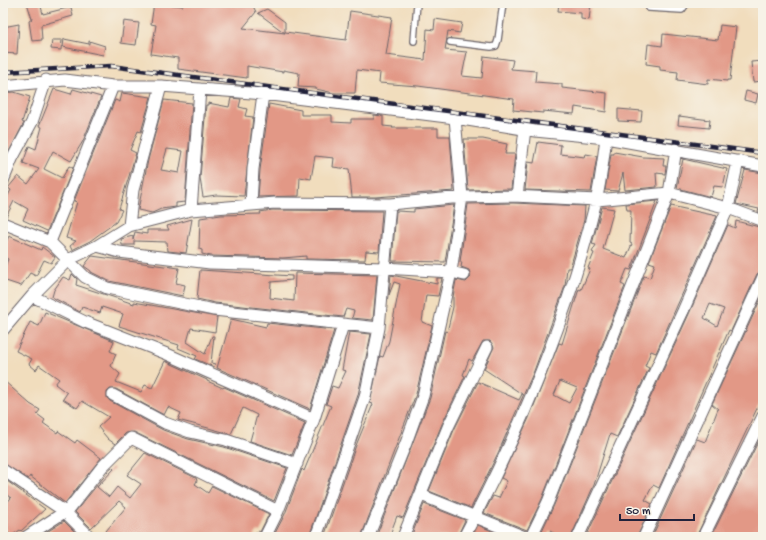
<svg xmlns="http://www.w3.org/2000/svg" width="766" height="540" viewBox="0 0 766 540" font-family="'Gochi Hand',sans-serif">
<style>
.building{fill:#e29886;fill-rule:evenodd}
.lines{fill:none;stroke-linecap:round;stroke-linejoin:round}
.service-casing{stroke:#6a6368;stroke-width:8}
.minor-casing{stroke:#6a6368;stroke-width:13}
.service{stroke:#fff;stroke-width:5.5}
.minor{stroke:#fff;stroke-width:11}
.rail-casing{stroke:#22223b;stroke-width:4.5}
.rail{stroke:#f7f3e8;stroke-width:3;stroke-dasharray:9;stroke-linecap:butt}
</style>
<rect width="100%" height="100%" fill="#f7f3e8"/>
<filter id="ink" filterUnits="userSpaceOnUse"><feTurbulence type="fractalNoise" baseFrequency=".025" numOctaves="2"/><feDisplacementMap in="SourceGraphic" scale="8" xChannelSelector="R" yChannelSelector="G"/><feConvolveMatrix kernelMatrix="1 2 1 2 8 2 1 2 1" color-interpolation-filters="sRGB"/></filter>
<filter id="wash" filterUnits="userSpaceOnUse"><feTurbulence type="fractalNoise" baseFrequency=".012" numOctaves="4" result="noise"/><feDisplacementMap in="SourceGraphic" scale="16" xChannelSelector="R" yChannelSelector="G"/><feGaussianBlur stdDeviation="0.9" result="paint"/><feColorMatrix in="noise" values="0 0 0 0 0 0 0 0 0 0 0 0 0 0 0 0 0 1.4 0 .05"/><feComposite in="paint" operator="in"/></filter>
<g filter="url(#wash)">
<rect width="100%" height="100%" fill="#f1ddbd"/>
<g id="blocks">
<path class="building" d="M27 3H40L43 14 71 7 73 16 41 25 42 40 32 41 29 21 32 19Z
M154 3 183 6V3H208L239 6 248 3 253 6 256 12 243 28 285 33 258 13 267 9 285 22V32L346 40 350 11 392 17 386 55 425 60 427 29 434 30 435 19 462 23 460 33 448 31 445 50 467 52 462 76 482 78 484 56 513 60 511 69 536 71 535 82 562 84V88L607 93 606 112 575 107 574 114 543 111V113L513 110 514 99 418 86 379 83 380 73 357 70 355 93H334L316 89V88L298 87 299 73 283 70V72L247 66V78L178 69V58L151 54 156 25 151 24Z
M559 3H591L589 20 581 19V13L558 11Z
M124 21 139 23 136 45 121 43Z
M19 24 17 54 3 53V27Z
M720 25 736 27 730 80H727V81L708 79V84L677 80 678 72 660 70V66L646 64 648 44 662 46 663 34 718 40Z
M64 39 89 44V41L105 46 103 55 63 47Z
M52 40H62L61 50 51 49Z
M763 61V81L753 82 751 62Z
M54 89 71 94 73 89 101 97 83 141 71 161 53 151 44 169 62 178 69 166 73 168 47 231 23 220 28 209 14 201 6 217 3 216V205L11 190 8 188 18 176 28 184 39 169 23 163 29 146 36 149 42 127 39 126Z
M746 91 758 94 756 103 744 100Z
M14 92 30 97 22 122 24 123 3 163V93Z
M122 93 151 97 141 132 138 131 130 150 136 153 119 209 122 210 116 222 90 241 72 250 70 246 76 241 66 238 77 202 74 201 115 100 120 102Z
M231 98 241 99 239 107 247 109 245 116 253 117 244 196 216 195 203 197 200 178 206 105H208V103L229 107Z
M164 100 192 103 185 202 176 203V207L161 209 152 213 138 210 148 160ZM167 149 183 151 179 173 161 170Z
M269 104 301 110V115H332V122L351 123V119H374V115L383 116V126L393 127 392 128H438V136H450L454 191 375 197H352L349 169 333 167 334 158 315 156 311 179 300 177 299 196 258 197 260 170Z
M618 109 642 111 641 122 618 121Z
M679 116 710 120 709 128 678 125Z
M464 139H483L507 144 505 154H515L511 189 468 190Z
M538 142 561 145 560 154 585 157 586 154 597 156 591 192 525 190 528 162 534 163Z
M614 152 643 157 664 158 663 166H666L665 174 656 173 657 187 625 190 623 173 618 191 605 190 611 154H614Z
M683 159 727 169 723 187 714 186 711 197 677 188Z
M745 170 763 173V214L758 212 759 209 736 204Z
M657 201 631 270 627 269 621 284 625 286 542 499 527 530 484 513 493 496 499 498 507 481 501 478 529 418 559 343 562 344 579 289 581 290 590 269 588 268 594 253 592 252 596 245 592 244 602 207 614 209 603 249 626 258 632 244 630 243 631 210H627L626 204ZM560 381 577 388 569 403 554 395Z
M513 203 585 206 584 220 570 268H567L565 286 534 371 498 453 471 508 429 491 454 430 478 382 519 400 522 394 484 369 494 347 490 341H483L472 361 469 359 463 375 465 376 442 424 403 518 397 516 389 537H376L430 398 445 331 447 332 453 307V297L456 280 466 282 471 277 469 270 461 267 462 262H460L468 204Z
M454 205 445 262 392 261 396 211 414 212V209Z
M671 206 717 216 656 353 651 351 645 366 649 368 617 437 610 434 594 485 571 537H561L550 531 547 537H539L554 505 644 276 650 278 655 264 649 262Z
M272 210 382 211 379 252 366 251 365 260 306 259V256L283 258 211 256 202 254V250L199 249 200 218 221 215 261 214 260 212Z
M192 219 186 253 168 251 167 242 134 241V245H122L121 239 133 236V240L135 232 147 234V230H169L167 226Z
M736 221 763 228V270L757 274 731 331 729 330 659 488 653 485 645 500 652 504 637 537H586L689 314 728 225 735 228ZM710 304 724 309 717 326 704 318Z
M9 236 41 250 42 247 55 257 51 263 44 260 36 276 30 273 21 286 3 280V272L8 259 3 256V249Z
M92 256 179 268 176 283 185 285 183 296 109 281 91 272V271L84 266Z
M200 270 292 276V280L271 282 270 298 294 301 295 273 377 275 373 320 352 318 354 311 346 309 343 317 215 303 197 299Z
M72 274 77 279 76 285 134 304V302L217 317 215 332 191 328 187 342 205 354 212 336H214L211 363 215 364 214 367 195 359 197 356 178 348 179 345 119 326 123 314 102 307 100 313 82 307 80 312 52 297 54 290 63 277 70 280Z
M391 275 437 284V278H442L438 296 426 295 422 322 432 326 416 394 361 537H324L355 448 373 404 370 403 380 356 383 357 389 341 400 284 394 282 389 295Z
M763 294V401L761 400 696 537H652L697 439 705 442 718 409 712 404Z
M45 312 114 341 110 351 116 354 111 366 120 374 116 382 141 392 145 385 152 388 165 361 207 380V381L223 388 224 387 305 423 292 455 250 441 257 415 243 408 231 434 178 420 181 413 168 407 164 415 116 389H110L107 392V398L110 401 163 430 188 439 224 447 287 468 274 501 134 432 126 433 115 444 108 439 98 427 109 417 82 401 77 408 63 399 67 393 55 384 59 379 39 365 36 370 29 364 32 359 16 351 30 322 39 326Z
M231 319 266 327 267 323 334 330 310 409 217 368Z
M349 332 371 334 358 395 309 537H273L285 514 302 469 304 471 331 406 326 404 332 386 338 388 346 371 342 370Z
M3 380 30 404 40 410 37 414 45 420 43 423 57 433 58 431 75 443 77 440 101 458 65 503 30 476 28 479 3 463Z
M763 432V537H711Z
M145 453 196 478 197 481 195 484 208 493 212 486 269 514 260 532 258 531 253 537H101L126 507 119 501 91 528 75 512 112 467 114 469 97 487 109 497 117 487 130 498 141 484 127 475Z
M3 478 45 509 21 531 20 530 11 536 3 526V507L11 498 3 492Z
M424 504 465 520 457 537H411Z
M64 521 80 537H39Z
M478 525 506 537H472Z"/>
</g>
</g>
<g filter="url(#ink)">
<use href="#blocks" fill-opacity="0" stroke="#6a6368" stroke-width="1"/>
<g class="lines">
<defs>
<path id="service" d="M649 8 682 10 687 3
M414 41 417 3
M450 42 491 47 496 46 498 40 503 3"/>
<path id="minor" d="M3 86 65 80 113 86H161L263 94 455 118 535 131 606 138 763 166
M3 181 12 159 32 122 46 80
M517 196 525 129
M251 205 253 169 263 94
M191 210 200 89
M3 223 50 242 85 277 107 288 214 310 379 328
M129 226 133 190 161 86
M50 242 113 86
M97 246 119 252 210 263 384 268 451 272 464 275
M32 296 85 322 167 354 314 419
M3 330 32 296 68 260 97 246 129 226 191 210 275 203 390 204 462 197 513 196 597 200 669 193 728 208 763 221
M113 395 165 423 190 432 226 440 297 464
M3 470 64 511 90 537
M421 495 525 537
M26 537 69 509 102 467 131 438 278 511
M265 537 278 511 314 419 343 325
M316 537 365 397 379 328 390 204
M368 537 406 443 423 396 451 272 462 197 455 118
M403 537 448 427 487 347
M464 537C520 431 568 318 596 201 601 181 603 159 606 138
M531 537 548 502 669 193 676 149
M578 537 683 311 728 208 738 161
M644 537 763 277
M703 537 763 416"/>
</defs>
<use href="#service" class="service-casing"/>
<use href="#minor" class="minor-casing"/>
<use href="#service" class="service"/>
<use href="#minor" class="minor"/>
<defs>
<path id="rail" d="M3 72 111 66 763 153"/>
</defs>
<use href="#rail" class="rail-casing"/>
<use href="#rail" class="rail"/>
</g>
</g>
<rect width="766" height="540" fill="none" stroke="#f7f3e8" stroke-width="16"/>
<path d="M620 514v6h74v-6" fill="none" stroke="#22223b" stroke-width="2"/>
<text x="626" y="514" font-size="12" fill="#22223b" stroke="#f7f3e8" stroke-width="3" paint-order="stroke">50 m</text>
</svg>
